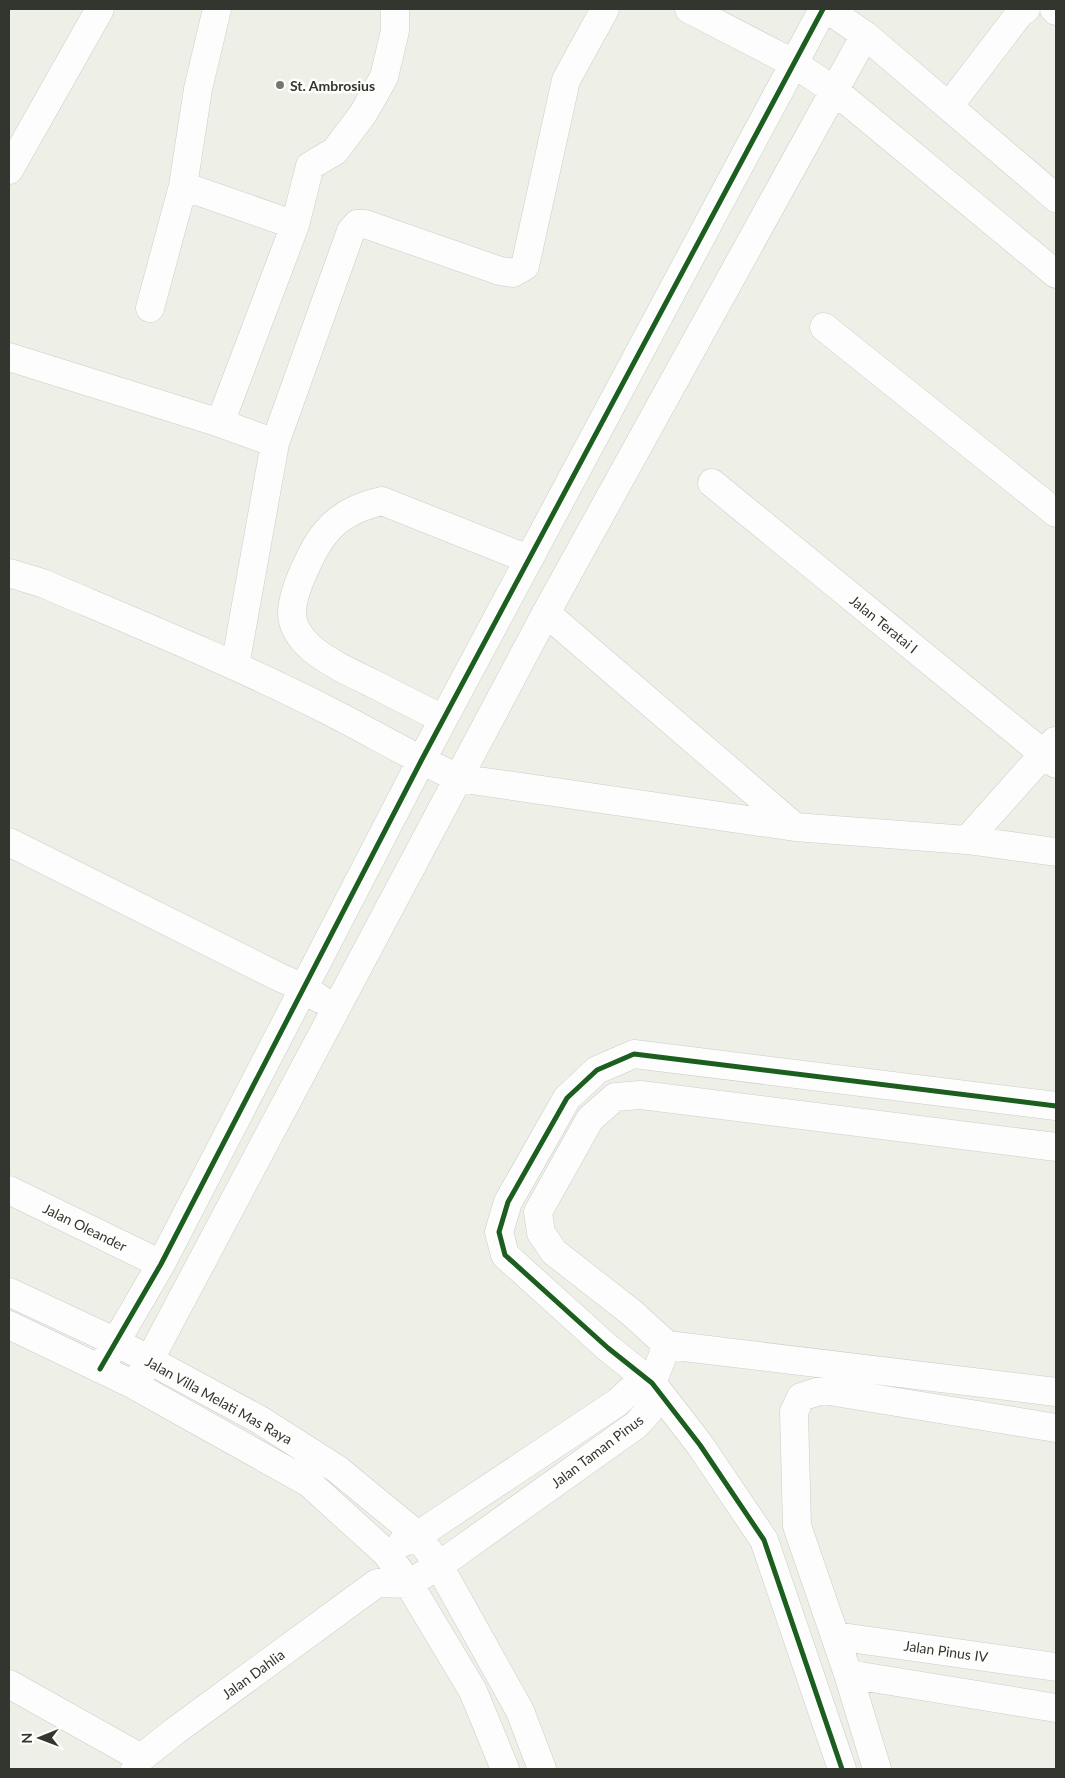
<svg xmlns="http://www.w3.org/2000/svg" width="1065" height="1778" viewBox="0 0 1065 1778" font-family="Lato,sans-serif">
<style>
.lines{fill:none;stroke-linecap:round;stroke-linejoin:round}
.minor-casing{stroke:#cbcdc7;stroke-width:29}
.minor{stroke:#fcfdfc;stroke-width:28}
.cycleway-casing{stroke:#fefffc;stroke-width:8}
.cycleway{stroke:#1b5e20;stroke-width:5}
.poi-dot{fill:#747670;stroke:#fefffc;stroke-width:2}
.labels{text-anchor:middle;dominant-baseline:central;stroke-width:5;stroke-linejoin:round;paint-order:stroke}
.poi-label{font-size:14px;font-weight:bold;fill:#33352f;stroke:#fefffc;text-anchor:start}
.street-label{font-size:14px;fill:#33352f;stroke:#fefffc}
</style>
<rect width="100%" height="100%" fill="#eef0e8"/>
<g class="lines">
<defs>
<path id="minor" d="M689 9 793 63 835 91 1056 274
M827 9 865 35 1056 198
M1054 9 1056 11
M949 106 1020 13 1026 9
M9 170 100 9
M183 186 295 225
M150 308 183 186 198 89 217 9
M824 327 1056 513
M9 357 220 423 275 443 235 666
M220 423 295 225 310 166 335 151 363 114 384 77 395 31V9
M275 443 351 231 357 224H365L500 271 513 273 525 266 566 80 605 9
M712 483 1056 764
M9 573 42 583C136 623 232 662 323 708 369 731 412 757 458 778L795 827 967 840 1056 852
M546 613 795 827
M443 719C419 707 395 695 372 683 351 673 327 662 310 647 301 639 292 626 292 614 292 596 301 576 309 560 325 525 346 509 382 501L528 559
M967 840 1055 741
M9 842 281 978 304 988 320 999
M1056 1147 641 1095 615 1097 590 1119 538 1212 541 1233 554 1252 632 1313 667 1345 1056 1392
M9 1190 161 1264
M9 1292 116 1342 260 1420 337 1469 416 1534 438 1564 520 1711 542 1769
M9 1325 134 1385 309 1483 386 1553 409 1584 473 1691 505 1769
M100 1369 161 1264 421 761 823 9
M134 1385 149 1361 546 613 865 35
M402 1543 429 1528 618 1402 632 1389 652 1383
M835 1636 1056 1667
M848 1674 1056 1708
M9 1684 141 1758
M135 1769 141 1758 175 1731 377 1583 409 1584 451 1557 636 1425 649 1411 652 1383 667 1345
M842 1769 764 1540 700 1445 652 1383 608 1348 505 1255 499 1232 508 1202 567 1098 597 1070 634 1054 1056 1106
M877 1769 848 1674 797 1526 794 1412 801 1397 823 1390 1056 1428"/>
</defs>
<use href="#minor" class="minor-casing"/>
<use href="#minor" class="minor"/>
<defs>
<path id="cycleway" d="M100 1369 161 1264 421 761 823 9
M842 1769 764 1540 700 1445 652 1383 608 1348 505 1255 499 1232 508 1202 567 1098 597 1070 634 1054 1056 1106"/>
</defs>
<use href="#cycleway" class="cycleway-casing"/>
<use href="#cycleway" class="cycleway"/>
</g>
<circle class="poi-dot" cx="280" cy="85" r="5"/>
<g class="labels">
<g class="poi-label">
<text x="290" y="85">St. Ambrosius</text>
</g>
<g class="street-label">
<text transform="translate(884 624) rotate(39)">Jalan Teratai I</text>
<text transform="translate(85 1227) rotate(26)">Jalan Oleander</text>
<text transform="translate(219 1400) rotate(29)">Jalan Villa Melati Mas Raya</text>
<text transform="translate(597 1451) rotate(-37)">Jalan Taman Pinus</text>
<text transform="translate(946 1651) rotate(8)">Jalan Pinus IV</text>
<text transform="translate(253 1674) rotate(-36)">Jalan Dahlia</text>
</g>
</g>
<rect width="1065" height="1778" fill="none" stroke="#33352f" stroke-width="20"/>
<g transform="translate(40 1738) rotate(269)" stroke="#fefffc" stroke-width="4" paint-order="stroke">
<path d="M0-4L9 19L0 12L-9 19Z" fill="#33352f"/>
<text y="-8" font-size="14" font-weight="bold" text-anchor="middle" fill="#33352f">N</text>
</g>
</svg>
